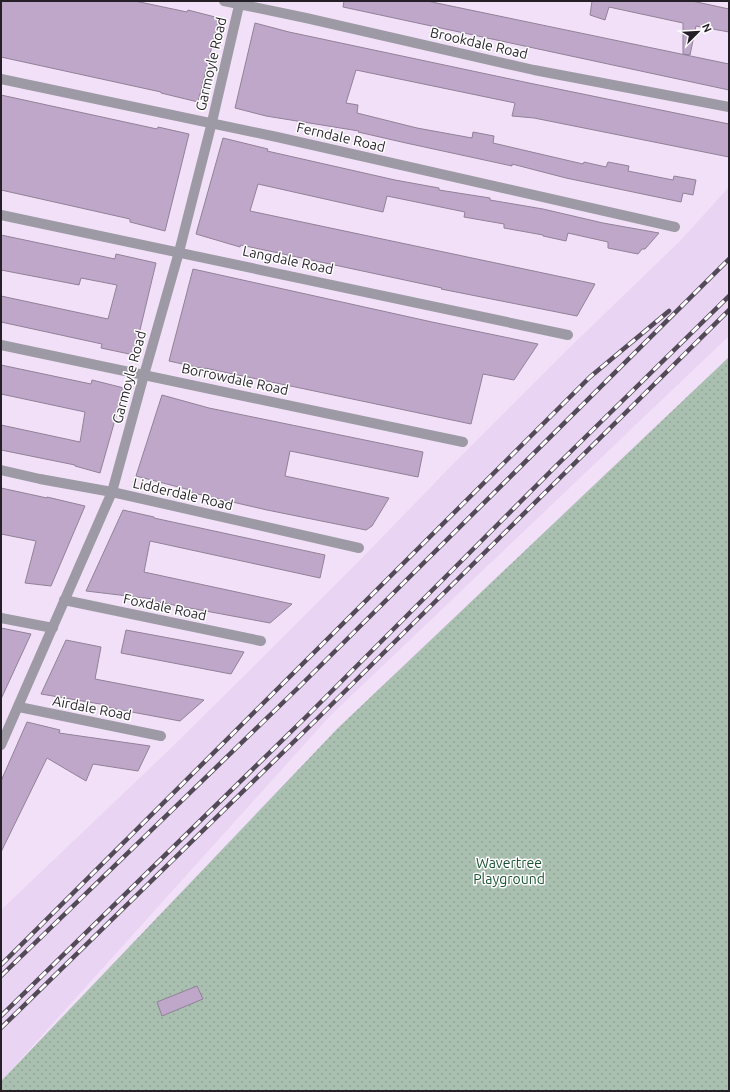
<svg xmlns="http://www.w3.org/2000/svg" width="730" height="1092" viewBox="0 0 730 1092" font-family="Ubuntu,sans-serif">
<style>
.built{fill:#ead4f3}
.park{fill:url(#park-dots)}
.building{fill:#bfa7c9;stroke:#918198}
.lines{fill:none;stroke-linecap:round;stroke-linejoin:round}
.minor{stroke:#9d99a5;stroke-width:10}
.rail-casing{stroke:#524a56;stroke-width:4.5}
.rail{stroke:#fff;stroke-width:3;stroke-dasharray:9;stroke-linecap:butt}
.labels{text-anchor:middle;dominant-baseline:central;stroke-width:3;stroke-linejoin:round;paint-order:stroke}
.street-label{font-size:14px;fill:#251f28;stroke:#fff}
.park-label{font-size:14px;fill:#185331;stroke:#fff}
</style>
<defs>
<pattern id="park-dots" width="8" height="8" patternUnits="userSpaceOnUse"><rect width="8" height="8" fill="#a9bfaf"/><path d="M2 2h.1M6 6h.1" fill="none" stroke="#91a497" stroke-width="1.8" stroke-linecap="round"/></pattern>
</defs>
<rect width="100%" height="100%" fill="#f1e0f8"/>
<path class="built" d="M729 187V336L330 716 1 1081V910L170 749 262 658 360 560 456 461 567 350 680 241Z"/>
<path class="park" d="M729 357V1091H1V1081L5 1077 338 728Z"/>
<path class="building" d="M1 1H135L187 12 188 10 219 18 198 102 161 93V92L1 57Z
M344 1H427L729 64V90L343 7Z
M592 1H692L729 9V32L696 26 690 55 683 54V23L609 7 605 20 590 15Z
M255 23 289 32 529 83 729 124V157L534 118 512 116 515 103 356 70 346 103 358 105 357 113 417 128 472 138 473 132 494 136 493 143 583 164 584 162 606 167 608 162 629 166 628 171 673 180 674 176 696 180 693 195 683 193 681 202 566 178 512 164V166L406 143 358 132 359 131 266 116 235 108Z
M1 95 157 129 158 127 189 134 165 231 130 222V219L1 190Z
M223 138 268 149 267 151 395 180 439 188V190L490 198V200L543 209 603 223 659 233 645 249H642L638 254 608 248V242L568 233 566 241 543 236V235L504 228V224L464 217 465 212 387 196 383 212 258 184 250 211 595 284 577 316 441 289 442 288 241 245 240 247 196 234Z
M1 235 115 259 116 254 156 263 134 355 101 348 102 344 1 322V296L108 319 117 285 81 278 79 285 1 270Z
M193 269 432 322 538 344 514 380 483 374 471 424 205 368V369L169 361Z
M1 365 91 384 92 380 124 388 100 473 75 466V465L1 450V425L80 442 85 412 1 394Z
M162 395 209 408 423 452 418 477 290 451 285 476 389 498 372 526 366 530 267 510 189 492 190 490 136 476Z
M1 488 47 498V497L85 506 51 586 25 583 36 541 1 534Z
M123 510 154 517V518L325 555 320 578 150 541 144 572 292 604 270 623 152 601 153 599 86 591Z
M1 628 31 634 1 699Z
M126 630 244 652 231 674 121 653Z
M66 640 101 647 95 679 204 700 180 721 105 707 106 705 41 694Z
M27 722 60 730 59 733 150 746 138 771 93 764 86 781 47 758 1 852V781Z
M197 986 203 999 162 1016 157 1002Z"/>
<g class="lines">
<path class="minor" d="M224 1 306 18 534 70 729 107
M1 79 277 137 675 227
M1 215 568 335
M1 345 463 442
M1 470 40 479 112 492 359 548
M64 600 261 641
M1 618 53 628
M19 707 161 736
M1 745 112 492 144 375 179 252 212 122 240 1"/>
<defs>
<path id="rail" d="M1 965 590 377 669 311
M1 976 298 688 729 259
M1 1016 308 715 556 466 729 296
M1 1028 314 722 729 310"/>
</defs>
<use href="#rail" class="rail-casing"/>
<use href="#rail" class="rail"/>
</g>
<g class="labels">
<g class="street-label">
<text transform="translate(479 43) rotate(13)">Brookdale Road</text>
<text transform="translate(211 64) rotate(-77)">Garmoyle Road</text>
<text transform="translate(341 137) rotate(13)">Ferndale Road</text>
<text transform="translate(288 260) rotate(12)">Langdale Road</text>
<text transform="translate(129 377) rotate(-75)">Garmoyle Road</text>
<text transform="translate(235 379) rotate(12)">Borrowdale Road</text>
<text transform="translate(183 494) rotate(13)">Lidderdale Road</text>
<text transform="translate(165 607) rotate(12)">Foxdale Road</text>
<text transform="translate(92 708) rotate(11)">Airdale Road</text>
</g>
<g class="park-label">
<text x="509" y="863">Wavertree<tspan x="509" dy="16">Playground</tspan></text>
</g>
</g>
<rect width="730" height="1092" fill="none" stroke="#251f28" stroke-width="4"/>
<g transform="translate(698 32) rotate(66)" stroke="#ffffff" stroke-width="3" paint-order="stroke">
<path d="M0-3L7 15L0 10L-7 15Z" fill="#251f28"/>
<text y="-6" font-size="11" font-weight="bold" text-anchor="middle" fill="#251f28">N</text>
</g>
</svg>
